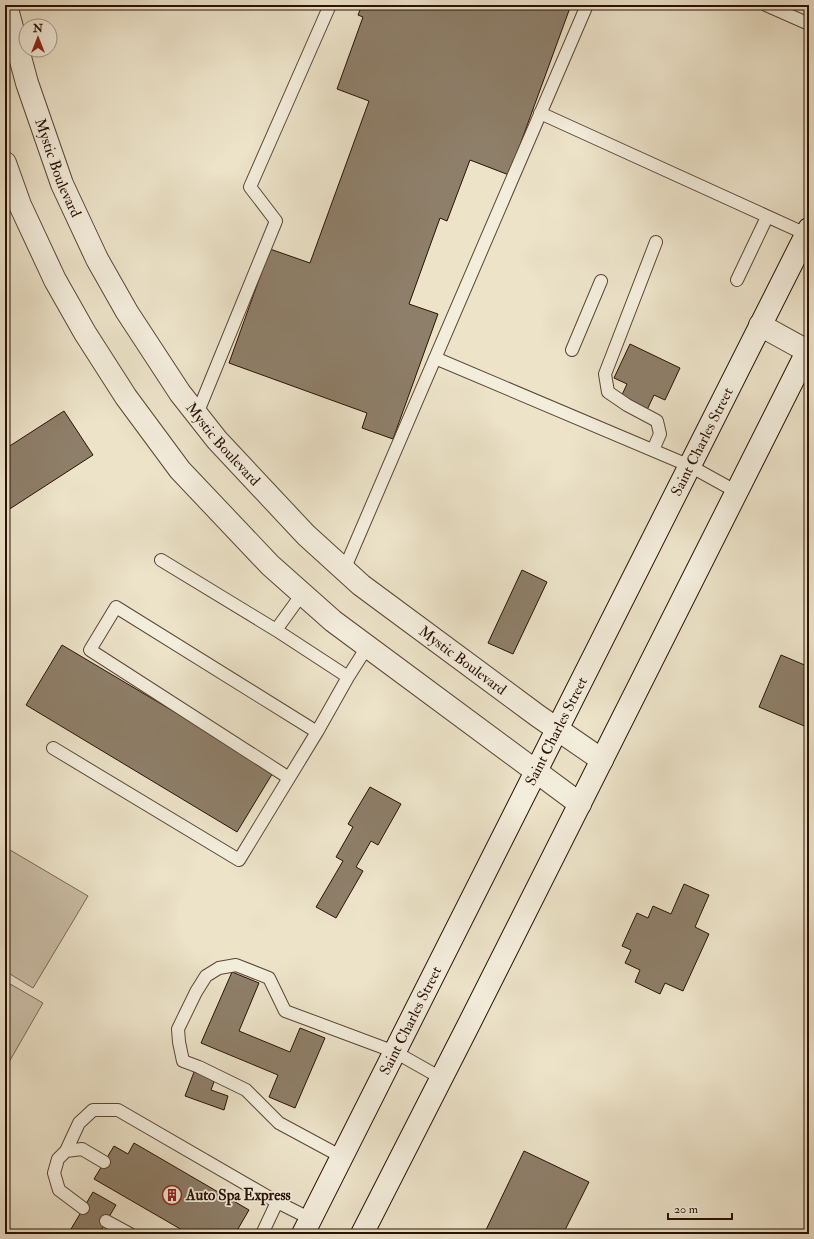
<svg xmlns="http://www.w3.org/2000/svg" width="814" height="1239" viewBox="0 0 814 1239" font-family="'IM FELL Double Pica',serif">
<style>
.green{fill:#cbbfa8;stroke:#7a6856}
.building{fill:#8e7f6a;stroke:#291204}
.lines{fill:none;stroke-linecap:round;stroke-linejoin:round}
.lane-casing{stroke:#5a4635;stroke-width:14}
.street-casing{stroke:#5a4635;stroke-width:24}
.secondary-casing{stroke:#291204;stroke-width:24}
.lane{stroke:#f3eddc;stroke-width:12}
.street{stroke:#f3eddc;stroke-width:22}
.secondary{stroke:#f3eddc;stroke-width:22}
.labels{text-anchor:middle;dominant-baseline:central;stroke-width:3.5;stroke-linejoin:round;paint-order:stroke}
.street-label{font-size:15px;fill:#291204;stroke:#f3eddc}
.poi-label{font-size:15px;font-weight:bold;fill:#291204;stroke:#f3eddc;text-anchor:start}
</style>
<rect width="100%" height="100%" fill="#ece3c9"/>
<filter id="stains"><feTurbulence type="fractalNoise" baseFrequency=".005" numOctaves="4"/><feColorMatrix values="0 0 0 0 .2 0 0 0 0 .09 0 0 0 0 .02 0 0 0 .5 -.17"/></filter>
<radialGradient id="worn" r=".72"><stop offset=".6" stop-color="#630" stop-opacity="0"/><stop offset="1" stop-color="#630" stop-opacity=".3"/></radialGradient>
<path class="green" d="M5 847 88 896 33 988 5 971Z
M5 981 43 1003 5 1069Z"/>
<path class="building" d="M362 5H571L509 175 470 160 447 221 440 218 409 304 438 314 393 439 362 428 367 413 229 363 270 249 310 263 369 101 337 89 363 17 358 15Z
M630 344 680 368 665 400 654 395 647 410 621 397 627 384 614 378Z
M64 411 93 455 5 512V449Z
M522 570 547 582 513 654 488 643Z
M62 645 274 771 237 832 26 705Z
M781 655 807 666 809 662V728L759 707Z
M370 787 401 804 378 845 371 841 356 867 363 871 336 918 316 907 343 861 336 857 353 827 348 824Z
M684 884 709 895 695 927 709 934 683 991 665 983 660 994 635 982 640 970 625 963 631 950 622 946 637 913 648 918 653 906 671 914Z
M232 972 259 983 239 1031 290 1052 300 1028 325 1038 295 1108 269 1097 278 1075 201 1043Z
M194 1072 215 1079 211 1090 228 1096 224 1110 185 1096Z
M134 1143 249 1210 235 1234H189L94 1179 114 1146 128 1154Z
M524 1151 589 1182 563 1234H484Z
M93 1192 116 1205 99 1234H80L71 1229Z"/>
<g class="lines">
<defs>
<path id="lane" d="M766 5 809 24
M540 113 806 234
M737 280 767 217
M572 350 601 281
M435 358 690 466 737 492
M197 414 276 221 250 187 330 5
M653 450 660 434 657 421 627 405 608 392 605 374 656 242
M161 560 276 630 302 594
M344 570 587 5
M276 630 348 677 367 647
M53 748 239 860 317 732 348 677
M289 778 90 650 116 607 317 732
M66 1151 79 1123 93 1110H118L277 1202
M342 1157 279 1123 246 1090 199 1067 183 1061 179 1042 178 1029 196 992 206 976 219 968 236 965 269 978 285 1011 395 1052 441 1078
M83 1208 59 1190 54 1173 58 1159 66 1151 82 1149 104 1162
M106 1221 130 1234
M262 1234 277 1202 311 1219"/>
<g id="street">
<path id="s1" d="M6 5 27 83 62 184 97 259 127 312 180 393 217 440 306 535 361 585 538 716 602 760"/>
<path d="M5 163 20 205 55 280 85 333 126 397 180 470 270 565 333 621 580 804"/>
<path d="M760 325 809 352"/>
</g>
<g id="secondary">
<path id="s2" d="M303 1234 809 229"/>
<path d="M362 1234 469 1024 809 348"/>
</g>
</defs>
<use href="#lane" class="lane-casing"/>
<use href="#street" class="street-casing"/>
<use href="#secondary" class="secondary-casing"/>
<use href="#lane" class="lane"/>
<use href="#street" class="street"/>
<use href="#secondary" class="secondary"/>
</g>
<defs>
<symbol id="building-ring" viewBox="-11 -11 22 22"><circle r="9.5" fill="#f3eddc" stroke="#8f2418" stroke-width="1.5"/><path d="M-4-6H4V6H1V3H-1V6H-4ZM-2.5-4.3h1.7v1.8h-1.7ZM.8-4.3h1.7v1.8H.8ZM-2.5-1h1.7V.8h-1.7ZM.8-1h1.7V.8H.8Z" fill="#8f2418"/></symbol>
</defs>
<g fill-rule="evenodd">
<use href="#building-ring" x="161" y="1184" width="22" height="22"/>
</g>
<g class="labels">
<g class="street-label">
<text stroke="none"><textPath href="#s1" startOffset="171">Mystic Boulevard</textPath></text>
<text stroke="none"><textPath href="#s2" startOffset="887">Saint Charles Street</textPath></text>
<text stroke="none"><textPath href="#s1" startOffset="495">Mystic Boulevard</textPath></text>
<text stroke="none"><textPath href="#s1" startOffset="819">Mystic Boulevard</textPath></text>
<text stroke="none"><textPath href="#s2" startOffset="563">Saint Charles Street</textPath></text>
<text stroke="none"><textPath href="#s2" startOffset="239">Saint Charles Street</textPath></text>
</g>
<g class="poi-label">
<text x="186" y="1195">Auto Spa Express</text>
</g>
</g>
<rect width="814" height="1239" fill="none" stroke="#ece3c9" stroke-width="20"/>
<rect x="6" y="6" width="802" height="1227" fill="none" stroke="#291204" stroke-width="2"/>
<rect x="10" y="10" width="794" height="1219" fill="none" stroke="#291204"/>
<g transform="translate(38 38)"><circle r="19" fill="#f3eddc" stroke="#a29586"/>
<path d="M0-3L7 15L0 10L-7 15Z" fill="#8f2418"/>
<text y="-6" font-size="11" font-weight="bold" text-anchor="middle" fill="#291204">N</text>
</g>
<path d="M668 1213v6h64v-6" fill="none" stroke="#291204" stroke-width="2"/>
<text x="674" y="1213" font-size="12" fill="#291204" stroke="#f3eddc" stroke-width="3" paint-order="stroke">20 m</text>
<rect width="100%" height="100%" filter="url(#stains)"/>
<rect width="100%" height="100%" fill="url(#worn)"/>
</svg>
